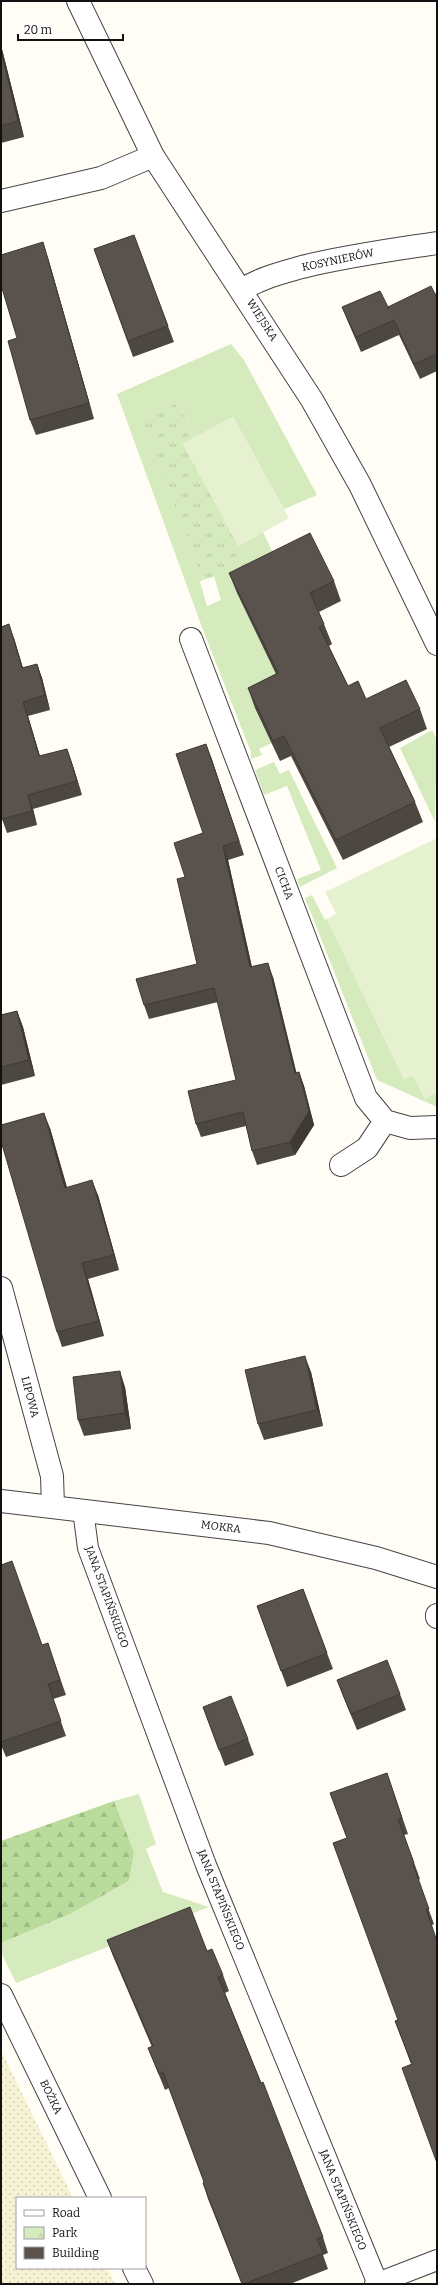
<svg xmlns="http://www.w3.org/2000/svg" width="438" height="2285" viewBox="0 0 438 2285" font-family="Bitter,serif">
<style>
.farmland{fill:url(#farmland-dots)}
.grass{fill:#d5ebbd}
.forest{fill:url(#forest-firs)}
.park{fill:url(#park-tufts)}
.pitch{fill:#e6f2cf}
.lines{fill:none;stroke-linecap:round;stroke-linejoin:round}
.service-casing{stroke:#444;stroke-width:22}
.minor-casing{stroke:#444;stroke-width:24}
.tertiary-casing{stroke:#444;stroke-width:24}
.service{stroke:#fff;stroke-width:20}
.minor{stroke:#fff;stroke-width:22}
.tertiary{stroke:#fff;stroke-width:22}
.wall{fill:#4d4742}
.shaded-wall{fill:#3f3936}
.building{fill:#5a524d;stroke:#3f3936}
.labels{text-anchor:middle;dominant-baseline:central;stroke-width:4;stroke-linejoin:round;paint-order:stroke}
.street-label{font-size:11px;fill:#111;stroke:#fff}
</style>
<defs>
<pattern id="farmland-dots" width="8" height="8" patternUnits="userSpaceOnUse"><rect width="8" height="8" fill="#f6f3d4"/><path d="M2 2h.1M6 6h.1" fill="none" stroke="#d2cfb5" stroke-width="1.8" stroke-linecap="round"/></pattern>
<pattern id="forest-firs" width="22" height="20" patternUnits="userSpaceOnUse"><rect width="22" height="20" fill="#b9dc9c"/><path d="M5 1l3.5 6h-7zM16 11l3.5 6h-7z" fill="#9ebc85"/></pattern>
<pattern id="park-tufts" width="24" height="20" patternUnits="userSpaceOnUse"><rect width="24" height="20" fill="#d5ebbd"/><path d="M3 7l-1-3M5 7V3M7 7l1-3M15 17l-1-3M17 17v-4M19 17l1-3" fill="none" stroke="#b6c8a1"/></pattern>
</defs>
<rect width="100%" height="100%" fill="#fffdf5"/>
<path class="farmland" d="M1 2050 73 2198H17V2268H107L115 2284H1Z"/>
<path class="grass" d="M231 344 244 360 317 495 284 509 233 417 194 438 180 402 143 417 203 580 200 582 207 606 221 600 214 576 249 565 238 546 263 532 272 551 274 574 303 659 272 743 259 749 262 755 251 759V752L203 630 117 394Z
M432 730 437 740 435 822 400 748Z
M274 762 280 774 289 770 337 868 300 887 297 879 321 870 287 786 264 795 255 770Z
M312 895 325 920 327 919 404 1079 413 1075 425 1098 437 1092V1107L377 1080 305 898Z
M139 1794 156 1844 146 1849 163 1892 209 1907 16 1983 1 1952V1943L70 1914 129 1881 134 1852 114 1801Z"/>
<path class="forest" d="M114 1801 134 1852 129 1881 70 1914 1 1943V1841Z"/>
<path class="park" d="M180 402 194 438 183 444 250 565 203 580 142 417Z"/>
<path class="pitch" d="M233 417 289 518 238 546 183 444Z
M437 838V1092L425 1099 413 1075 404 1080 327 919 336 914 325 892Z"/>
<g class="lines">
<defs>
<path id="service" d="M83 1510 88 1548 206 1865 378 2284
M375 2284 437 2260"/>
<path id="minor" d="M1 201 101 178 153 156
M242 290C260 278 281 273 302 267 346 256 391 250 437 243
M191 639 366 1098 385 1121 410 1128 437 1127
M341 1165 367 1148 385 1121
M1 1288 52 1476 53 1506
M1 1501 269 1533 376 1558 437 1577
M437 1615V1617
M1 1995 100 2198
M134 2268 142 2284"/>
<path id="tertiary" d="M78 1 153 156 312 400 360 485 437 644"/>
</defs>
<use href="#service" class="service-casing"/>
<use href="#minor" class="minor-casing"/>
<use href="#tertiary" class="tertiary-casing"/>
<use href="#service" class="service"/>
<use href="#minor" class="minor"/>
<use href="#tertiary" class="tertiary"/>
</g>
<path class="wall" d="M1 46 3 53 24 137 1 143Z
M134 235 174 342 133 357 94 249Z
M48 258 94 419 36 435 30 420Z
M435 294H437V371L420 379 399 335 361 352 348 322 342 307H388Z
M229 573 334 581 341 601 319 612 324 624 332 644 329 646 348 686 366 699 420 709 427 729 389 747 415 802 423 822 343 860 291 756 280 761 255 708 248 688 276 674 237 593Z
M14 638 23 668 37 664 42 678 50 710 28 716 40 756 67 749 72 763 82 795 33 809 37 825 7 833 2 819Z
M211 757 244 855 228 860 252 967 273 977 296 1073 299 1072 304 1086 314 1125 295 1155 257 1165 252 1151 246 1126 201 1137 196 1124 236 1080 218 1002 149 1019 144 1005 197 964 185 877 203 833Z
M17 1011 23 1027 35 1076 1 1085V1015Z
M50 1128 67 1187 98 1195 119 1270 88 1279 104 1336 62 1347 57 1332Z
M311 1372 323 1426 264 1440 258 1424Z
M125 1387 131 1429 84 1436 78 1420Z
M1 1565 42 1645 53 1658 66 1695 53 1699 66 1736 6 1757 1 1745Z
M303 1589 333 1669 287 1687 257 1606Z
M337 1680 400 1694 406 1710 357 1730 343 1696Z
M203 1707 248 1739 254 1755 225 1766Z
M387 1773 408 1834 404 1835 420 1879 418 1880 434 1924 432 1925 411 2064 395 2021 398 2020 347 1838Z
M107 1940 207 1951 223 1975 229 1991 225 1993 323 2237 328 2253 323 2255 328 2269 290 2284H242L208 2199 203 2183 204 2182 169 2088 165 2090 148 2048 152 2047 113 1956Z"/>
<path class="shaded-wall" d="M1 46 3 53 24 137 18 121 1 51Z
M43 242 48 258 94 419 89 403Z
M9 624 14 638 27 682 22 668Z
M37 664 42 678 50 710 45 695Z
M23 702 28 716 44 770 39 756Z
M206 744 211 757 244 855 239 841Z
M67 749 72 763 82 795 77 781Z
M28 795 33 809 37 825 32 811Z
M223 846 228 860 255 981 250 967Z
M268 963 273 977 300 1087 295 1073Z
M17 1011 23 1027 35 1076 29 1060Z
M299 1072 304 1086 314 1125 295 1155 290 1142Z
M44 1113 50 1128 71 1203 65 1188Z
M92 1180 98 1195 119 1270 114 1255Z
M82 1263 88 1279 104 1336 99 1321Z
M305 1356 311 1372 323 1426 317 1410Z
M120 1371 125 1387 131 1429 125 1413Z"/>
<path class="building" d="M1 51 18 121 1 126Z
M134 235 168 326 128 341 94 249Z
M43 242 89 403 30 420 8 341 17 338 1 285V255Z
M431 286 435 294H437V354L414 364 394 320 356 337 342 307 380 291 389 309 388 307Z
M310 533 334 581 310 593 324 624 319 627 348 686 358 681 366 699 406 680 420 709 380 728 415 802 336 840 284 736 273 741 248 688 278 673 229 573Z
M9 624 22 668 37 664 45 695 23 702 39 756 67 749 77 781 28 795 32 811 2 819 1 817V627Z
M206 744 239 841 223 846 250 967 268 963 295 1073 299 1072 309 1111 290 1142 252 1151 243 1112 196 1124 188 1091 236 1080 214 988 144 1005 136 979 197 964 177 879 185 877 174 843 203 833 176 754Z
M17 1011 29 1060 1 1067V1015Z
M44 1113 65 1188 92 1180 114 1255 82 1263 99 1321 57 1332 1 1141V1125Z
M305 1356 317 1410 258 1424 245 1370Z
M120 1371 125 1413 78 1420 73 1377Z
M12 1561 42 1645 48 1643 60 1680 48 1684 61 1721 1 1742V1565Z
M303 1589 327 1653 281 1671 257 1606Z
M387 1660 400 1694 351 1714 337 1680Z
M231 1696 248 1739 219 1750 203 1707Z
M387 1773 402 1818 398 1819 414 1863 413 1864 429 1909H426L437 1941V2163L402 2068 412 2064 395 2021 398 2020 333 1843 347 1838 330 1793Z
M190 1907 207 1951 212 1949 223 1975 218 1977 261 2083 263 2082 323 2237 317 2239 323 2253 244 2284H242L203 2183 204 2182 163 2072 159 2074 148 2048 153 2046 107 1940Z"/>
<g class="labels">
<g class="street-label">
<text transform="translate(338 260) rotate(-12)">KOSYNIERÓW</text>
<text transform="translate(262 320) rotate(57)">WIEJSKA</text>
<text transform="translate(284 883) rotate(69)">CICHA</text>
<text transform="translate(30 1397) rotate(75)">LIPOWA</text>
<text transform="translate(221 1527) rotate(7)">MOKRA</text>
<text transform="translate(107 1597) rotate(70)">JANA STAPIŃSKIEGO</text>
<text transform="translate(221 1900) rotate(68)">JANA STAPIŃSKIEGO</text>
<text transform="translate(51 2097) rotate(64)">BOŻKA</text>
<text transform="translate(343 2200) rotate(68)">JANA STAPIŃSKIEGO</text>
</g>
</g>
<rect width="438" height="2285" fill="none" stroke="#111111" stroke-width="4"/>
<rect x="16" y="2197" width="130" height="72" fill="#ffffff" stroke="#a0a0a0"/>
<rect x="24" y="2210" width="20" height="6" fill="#ffffff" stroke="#a0a0a0"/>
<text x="52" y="2217" font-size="12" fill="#111111">Road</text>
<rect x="24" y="2227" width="20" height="12" fill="url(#park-tufts)" stroke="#a0a0a0"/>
<text x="52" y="2237" font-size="12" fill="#111111">Park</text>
<rect x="24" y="2247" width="20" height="12" fill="#5a524d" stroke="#a0a0a0"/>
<text x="52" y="2257" font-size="12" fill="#111111">Building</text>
<path d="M18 34v6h105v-6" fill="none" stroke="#111111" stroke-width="2"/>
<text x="24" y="34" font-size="12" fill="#111111" stroke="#ffffff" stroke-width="3" paint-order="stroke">20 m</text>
</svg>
